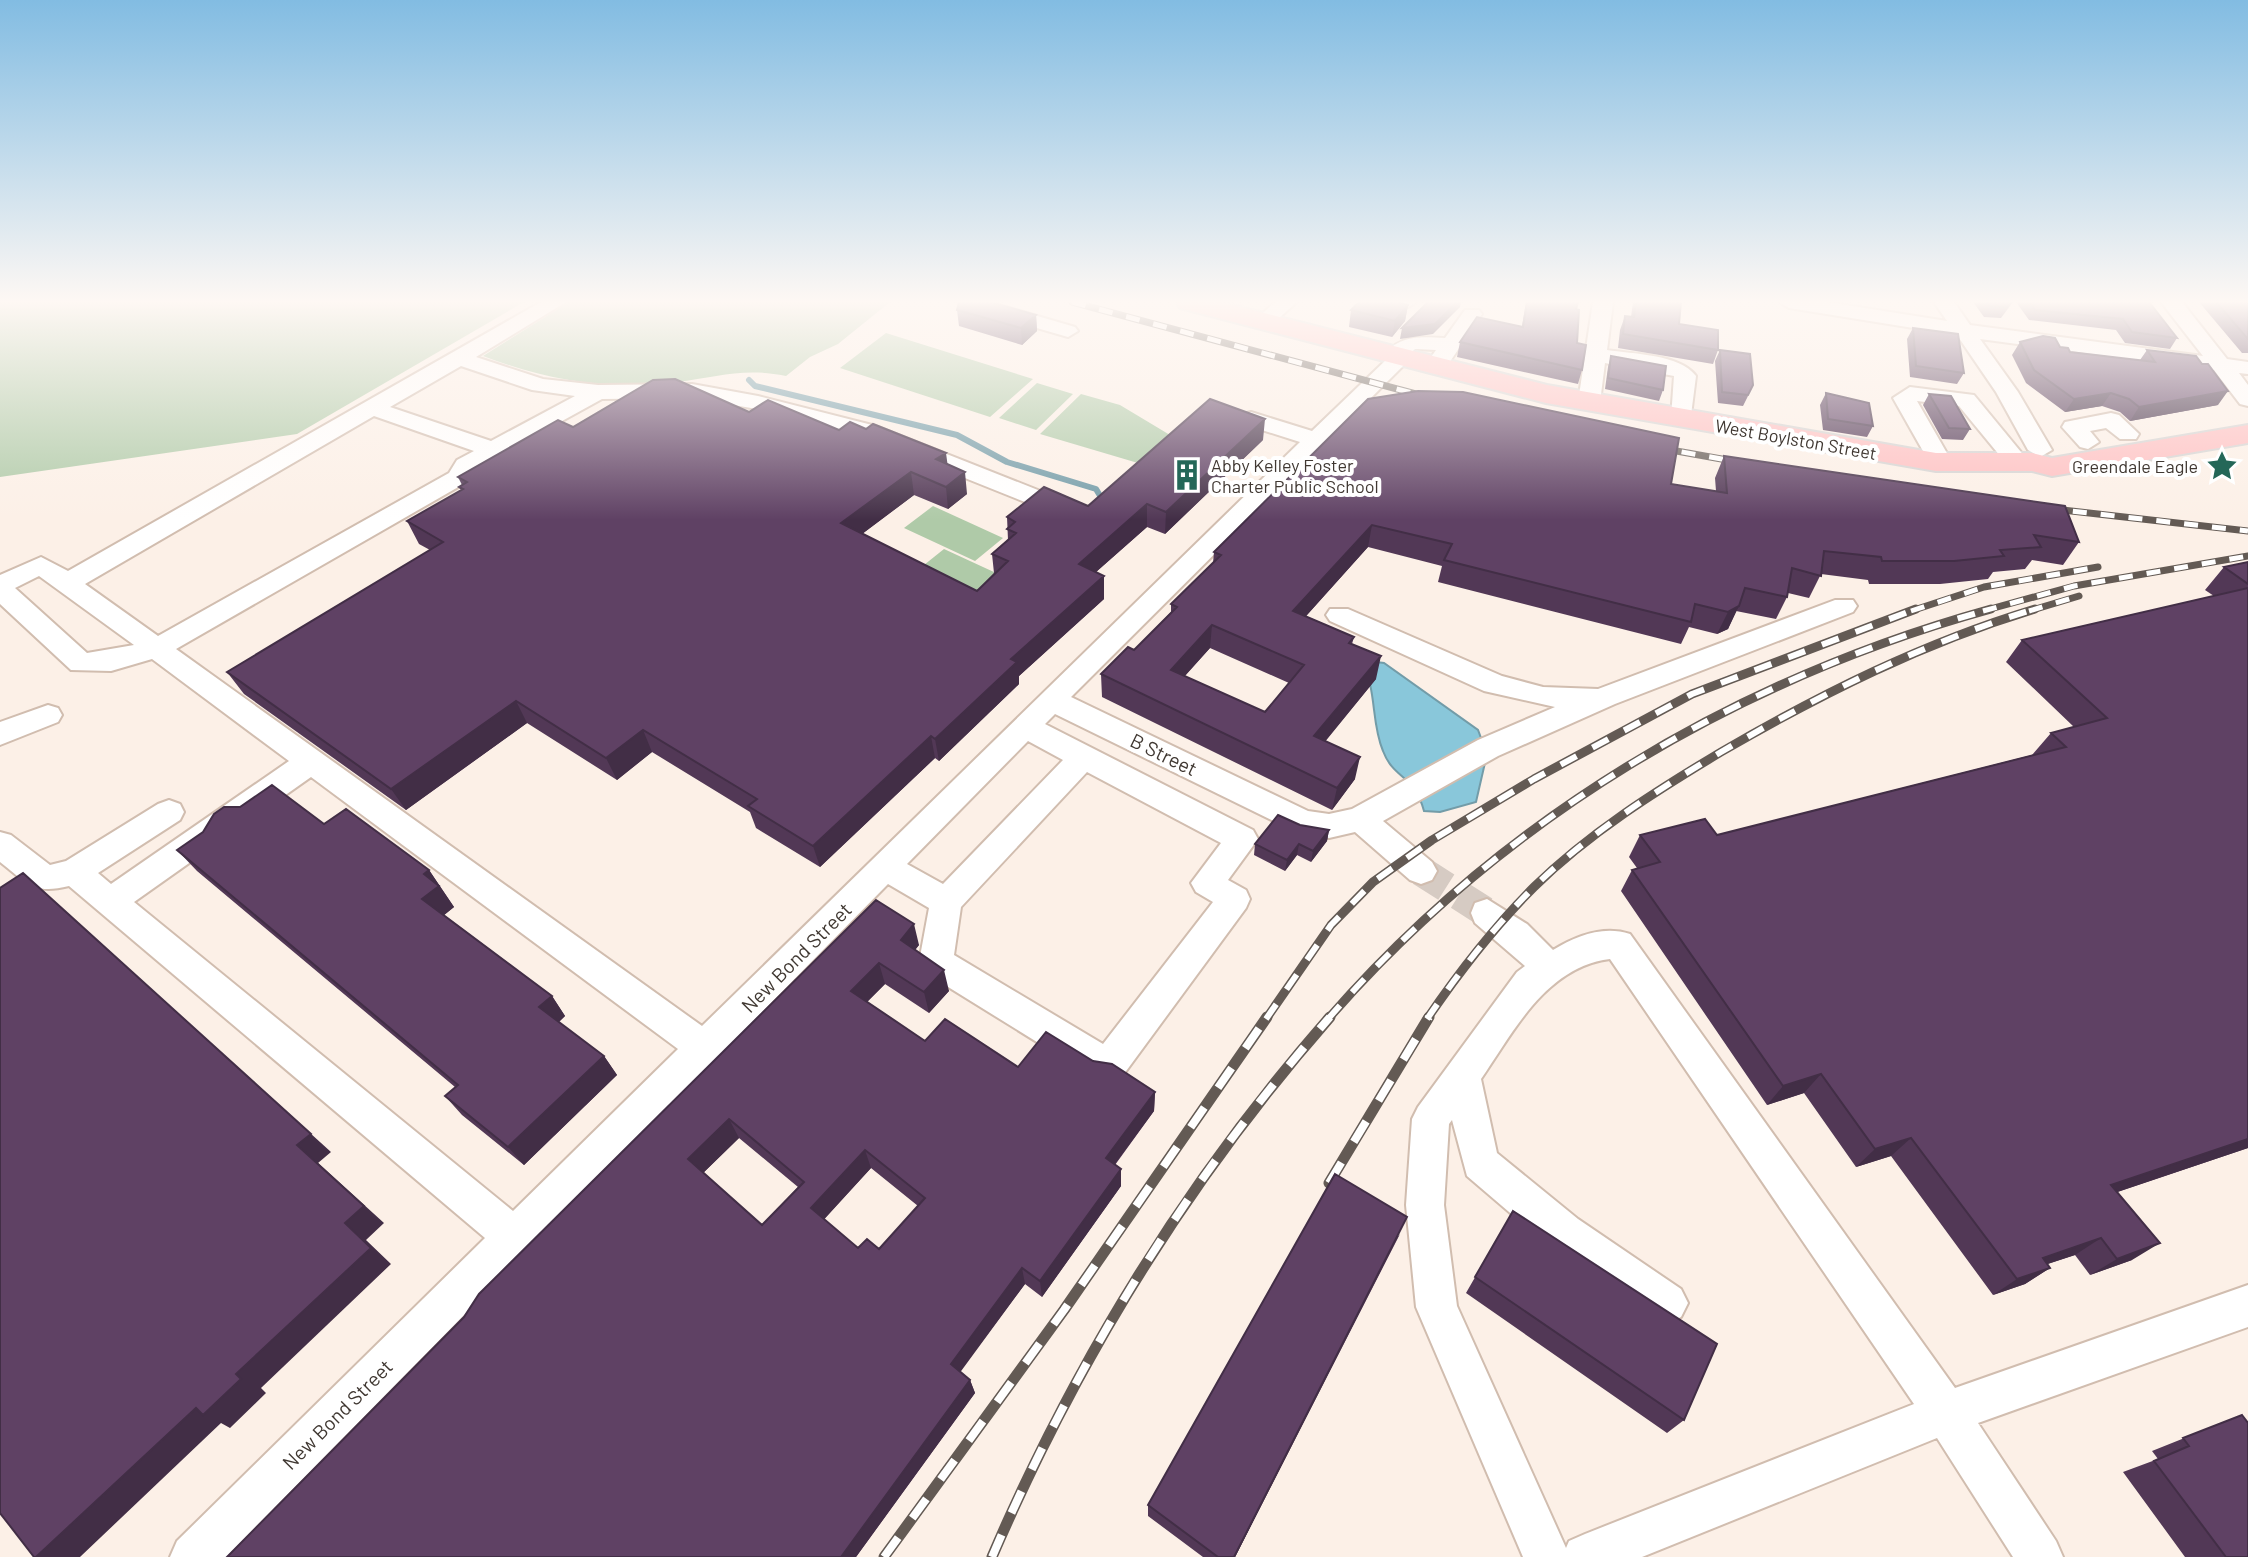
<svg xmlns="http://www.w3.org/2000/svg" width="2248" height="1557" viewBox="0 0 2248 1557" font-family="Barlow,sans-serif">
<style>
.green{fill:#afcaa8}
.water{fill:#89c7da;stroke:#739ca8;stroke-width:2}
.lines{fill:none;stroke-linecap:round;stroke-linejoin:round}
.stream{stroke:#739ca8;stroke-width:6}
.minor-tunnel{stroke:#d6cbc3;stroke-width:30;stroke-dasharray:30 15;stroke-linecap:butt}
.minor-casing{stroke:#d1bdaf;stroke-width:4}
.major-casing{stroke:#d5d3d2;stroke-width:4}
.minor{fill:#fff;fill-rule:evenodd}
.major{fill:#febfc1;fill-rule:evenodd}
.rail-far2-casing{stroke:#635a54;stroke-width:7}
.rail-far1-casing{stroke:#635a54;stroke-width:9}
.rail-casing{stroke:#635a54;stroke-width:11}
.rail-far2{stroke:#fff;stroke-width:5;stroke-dasharray:14;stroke-linecap:butt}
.rail-far1{stroke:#fff;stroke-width:6;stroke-dasharray:18;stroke-linecap:butt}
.rail{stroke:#fff;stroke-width:8;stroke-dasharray:24;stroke-linecap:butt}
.wall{fill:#523856;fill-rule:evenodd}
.shaded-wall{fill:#422e46}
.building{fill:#5f4164;stroke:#422e46;stroke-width:2;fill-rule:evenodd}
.labels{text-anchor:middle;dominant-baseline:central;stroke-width:8;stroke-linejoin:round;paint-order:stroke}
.far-street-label{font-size:18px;fill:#403832;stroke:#fff}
.far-poi-label{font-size:18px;fill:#403832;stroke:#fff;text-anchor:start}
.street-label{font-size:20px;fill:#403832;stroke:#fff}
</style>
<rect width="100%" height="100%" fill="#fcf0e7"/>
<path class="green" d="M0 302H524L297 434 0 477Z
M569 302H890L838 344 810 357 786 376C743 367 719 377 676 382 605 390 550 381 483 356Z
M886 333 1033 379 990 417 840 368Z
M1037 383 1073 394 1036 430 999 418Z
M1081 394 1120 405 1175 438 1148 466 1040 434Z
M933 506 1003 538 975 561 904 528Z
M944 549 996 573 978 611 909 577Z"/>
<path class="water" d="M1360 660 1384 663 1478 730 1487 754 1476 802 1440 812 1424 811C1414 774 1394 780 1383 751 1370 720 1378 688 1360 660Z"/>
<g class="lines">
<path class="stream" d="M749 380 755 386 957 435 1007 462 1096 489 1105 504"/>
<path class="minor-tunnel" d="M1421 871 1487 913"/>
<defs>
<path id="minor" d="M541 302H566L476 357 543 379 598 385 692 384 758 396 876 426 1053 496 1056 501 1053 506H1035L860 436 757 409 692 398 602 399 475 469 467 482 176 649 702 1026 1300 442 1243 424 1240 419 1243 414 1251 412 1312 431 1386 360 1383 356C1401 334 1420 337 1445 338L1465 310H1479L1482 314 1443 372H1427L1424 367 1436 350 1415 349 1408 355 1407 362 1071 697 1308 811 1329 814 1352 809 1478 740 1555 707 1484 691 1330 621 1326 615 1330 609H1348L1502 676 1543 687 1598 689 1835 600H1853L1857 606 1853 612 1615 704 1498 756 1383 821 1432 862 1437 871 1432 880 1421 884 1410 880 1355 832 1329 838 1292 830 1055 714 1045 724 1253 830 1258 839 1228 880 1246 890 1250 899 1246 908 1121 1078 1108 1082 1095 1078 924 972 919 962 929 908 888 884 226 1557H170L177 1541 485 1238 69 886C33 895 27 883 0 862V832L11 835 50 865 66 861 158 804 169 800 180 804 184 812 180 820 98 873 111 884 289 761 152 659 111 671 71 670 0 604V575L41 557 68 571ZM461 366 532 390 575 396 491 441 390 407ZM374 416 474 451 457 460 449 473 158 636 85 584ZM39 576 134 645 87 653 15 588ZM1028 741 1063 760 943 884 907 864ZM1087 772 1221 843 1191 883 1196 892 1213 902 1103 1044 954 955 961 907ZM311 777 678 1049 513 1211 134 902Z
M958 302H990L1075 327 1078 331 1068 337 961 306Z
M1275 302H1297L1270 326H1256L1253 322Z
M1375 302H1416C1407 311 1384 311 1375 302Z
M1593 302H1613L1607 350C1632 354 1680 354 1696 376L1690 423H1674L1671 418 1674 376 1605 363 1600 402 1597 407H1581L1578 402Z
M1779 302H1827L1947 321 1934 302H1954L1970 325 2203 356 2161 302H2182L2227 359 2248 362V374L2239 373 2248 385V406L2240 404 2214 370 1980 339 2018 392 2052 450 2040 457 2028 450 1996 392 1957 335 1789 308Z
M1910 387 1974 395 2030 463 2018 470 2010 468 1959 406 1917 401 1952 462 1948 467H1932L1893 398Z
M2111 413 2119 415 2139 434 2136 439H2120L2106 428 2090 431 2099 442 2088 449 2080 447 2062 427 2065 422Z
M48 705 58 708 62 715 58 722 0 745V722Z
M1487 899 1527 924 1553 950C1576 936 1603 925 1630 934L1955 1388 2248 1285V1327L1978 1423 2056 1541 2063 1557H2013L1937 1438 1642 1557H1523L1416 1307 1406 1205 1412 1119 1418 1107 1517 972 1525 966 1475 923 1471 913 1475 903ZM1610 959 1914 1404 1585 1534 1569 1541 1566 1548 1457 1306 1444 1205 1449 1124 1452 1120 1467 1176 1550 1247 1653 1317 1667 1324 1681 1317 1688 1303 1681 1289 1578 1219 1497 1153 1481 1079C1514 1031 1546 967 1610 959Z"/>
<path id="major" d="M1176 302H1221L1547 385 1936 453H2032L2052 458 2248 425V443L2052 476 2032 471H1936L1546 403 1180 308Z"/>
</defs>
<use href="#minor" class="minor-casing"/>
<use href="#major" class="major-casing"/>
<use href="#minor" class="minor"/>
<use href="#major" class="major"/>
<defs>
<path id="rail-far2" d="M1072 302 1427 397
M1654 447 1744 463
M2045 508 2248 531
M1911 611 1984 587 2098 567
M1983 611 2074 586 2248 556
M2029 611 2079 596"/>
<path id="rail-far1" d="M1266 1019 1331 925 1373 882 1432 840 1534 779 1692 694 1916 609
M1328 1019C1503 818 1735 680 1991 609
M1427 1019C1459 972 1494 927 1534 887 1589 833 1656 791 1721 752 1823 693 1923 643 2035 609"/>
<path id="rail" d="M1329 1183 1429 1017
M884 1557 1064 1310 1267 1017
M992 1557C1077 1359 1188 1179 1330 1017"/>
</defs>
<use href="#rail-far2" class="rail-far2-casing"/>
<use href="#rail-far1" class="rail-far1-casing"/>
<use href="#rail" class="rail-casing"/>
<use href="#rail-far2" class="rail-far2"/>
<use href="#rail-far1" class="rail-far1"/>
<use href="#rail" class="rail"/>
</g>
<path class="wall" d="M1526 302H1578L1576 309 1577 343 1582 370 1578 384 1457 357 1460 342 1522 326Z
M1633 302H1681L1679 324 1718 350 1713 364 1618 348 1620 330 1625 316 1631 317Z
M1973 302H2013L2001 318 1984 317Z
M2016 302H2149L2177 338 2170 349 2125 343 2116 330 2029 320Z
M2199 302H2248V353H2242Z
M1408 305 1405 321 1392 337 1349 327 1351 310Z
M957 310 1036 315 1037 331 1022 345 959 326Z
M1913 328 1964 373 1957 384 1910 377 1907 339Z
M2020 342 2060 347 2070 352 2140 360 2147 350 2218 405 2130 421 2120 412 2102 406 2065 412 2026 383 2012 355Z
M1720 350 1748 396 1743 406 1718 403 1715 361Z
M1611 356 1663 390 1659 401 1605 389 1608 367Z
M1826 393 1873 426 1867 437 1823 430 1820 405Z
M1929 394 1970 429 1963 440 1942 439 1923 405Z
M1368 399 1671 484 1716 491 1715 478 1724 456 2079 542 2063 565 2032 560 2025 569 1993 572 1988 579 1940 584H1869L1868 580 1821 574 1809 598 1788 593 1787 597 1776 619 1736 611 1728 629 1717 634 1689 627 1681 644 1438 582 1442 566 1368 547 1306 616 1354 637 1352 644 1376 679 1325 741 1355 779 1332 810 1102 697 1101 674 1134 650 1171 612V604L1213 563 1214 552ZM1210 648 1289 683 1265 712 1185 676Z
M749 412 839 430 947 464 967 494 948 509 914 495 862 534 977 591 994 573 992 554 1008 540 1007 517 1088 506 1263 440 1165 534 1147 527 1096 572 1104 599 1019 676V684L939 761 935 758 820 867 756 828 750 812 652 752 617 780 527 723 406 810 244 694 227 672 430 550 419 544 407 521 461 491 459 487 462 485 458 477 573 427Z
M2248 562V1148L2117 1192 2132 1260 2090 1275 2075 1255 2047 1264 2050 1268 2025 1284 1993 1295 1891 1156 1856 1167 1804 1093 1767 1105 1621 891 1632 870 1637 868 1629 857 1640 835H1717L2032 755 2051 733 2074 727 2006 662 2022 640 2214 596 2205 590 2224 567Z
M324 824 429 870 454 907 444 915 552 996 565 1016 559 1022 604 1056 617 1075 524 1165 462 1115 445 1096 455 1087 197 871 177 850 203 832Z
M1300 825 1329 830 1327 841 1311 862 1297 855 1285 871 1254 855 1255 844Z
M876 900 919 945 915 950 949 991 929 1013 885 984 867 1002 925 1041 1018 1067 1093 1061 1155 1092 1154 1111 1115 1165 1121 1169V1186L1042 1297 1025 1284 960 1371 970 1380 975 1393 856 1557H227ZM739 1138 798 1187 762 1225 703 1173ZM871 1168 918 1206 879 1249 858 1248 824 1219Z
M1513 1211 1684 1420 1667 1433 1466 1293Z
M1400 1234 1235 1557H1203L1148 1516V1505Z
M2242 1415 2248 1557H2185L2123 1472 2158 1459 2152 1451Z"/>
<path class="shaded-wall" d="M1457 302H1461L1460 307 1433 334 1400 339 1402 328Z
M1408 305 1405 321 1392 337 1395 321Z
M1036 315 1037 331 1022 345 1021 328Z
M2228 391 2218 405 2130 421 2139 407Z
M2111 393 2102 406 2065 412 2074 399Z
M1265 419 1263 440 1165 534 1166 512Z
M946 453 949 475 936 459Z
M911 472 914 495 846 546 841 523Z
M965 472 967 494 948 509 946 487Z
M1147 504V527L1079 587V564Z
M1372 525 1368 547 1290 634 1293 611Z
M1104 576V599L1019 676V684L939 761 935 739 1011 659Z
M1739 606 1728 629 1717 634 1728 612Z
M1212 625 1210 648 1170 692 1171 670Z
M1381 656 1376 679 1311 759 1314 736Z
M516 701 527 723 406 810 391 789Z
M643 730 652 752 617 780 606 758Z
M931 736 935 758 820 867 813 846Z
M1360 757 1355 779 1332 810 1337 788Z
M1329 830 1327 841 1311 862 1313 851Z
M1299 844 1297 855 1285 871 1287 860Z
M429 870 454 907 438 920 422 899 424 874Z
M23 873 331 1152 318 1163 384 1223 366 1240 391 1264 261 1388 266 1393 230 1428 221 1423 80 1557H36L196 1408 236 1374 345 1223 297 1145Z
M914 924 919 945 906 961 901 940Z
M879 963 885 984 858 1011 851 991Z
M944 970 949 991 929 1013 924 992Z
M552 996 565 1016 553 1027 539 1007Z
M604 1056 617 1075 524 1165 508 1147Z
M1821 1074 1804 1093 1767 1105 1783 1086Z
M1155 1092 1154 1111 1106 1176V1158Z
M729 1119 739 1138 699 1177 688 1159Z
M1911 1138 1891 1156 1856 1167 1875 1149Z
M2248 1139V1148L2085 1203 2111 1185Z
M865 1150 871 1168 819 1225 811 1208Z
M1121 1169V1186L1042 1297 1040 1281Z
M1407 1217 1235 1557H1234Z
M2101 1238 2075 1255 2018 1274 2043 1258Z
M2160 1243 2132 1260 2090 1275 2117 1259Z
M1022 1268 1025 1284 956 1378 951 1364Z
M2050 1268 2025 1284 1993 1295 2017 1279Z
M970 1380 975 1393 856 1557H841Z"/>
<path class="building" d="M959 302H991L1036 315 1021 328 957 310Z
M1359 302H1398L1408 305 1395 321 1351 310Z
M1428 302H1457L1435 324 1402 328Z
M1527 302H1578L1576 309 1579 310 1577 343 1586 345 1582 370 1460 342 1477 317 1523 327Z
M1636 302H1681L1679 324 1718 330V350L1623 334 1625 316 1634 317Z
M1987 302H2011L2007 307 1990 306Z
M2030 302H2149L2177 338 2132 332 2123 319 2035 310Z
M2216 302H2248V339Z
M1913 328 1958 334 1964 373 1916 366Z
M2043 336 2055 338 2060 347 2068 348 2070 352 2155 362 2147 350 2196 356 2202 364H2208L2228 391 2139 407 2129 399 2111 393 2074 399 2034 370 2020 342Z
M1720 350 1750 354 1753 385 1748 395 1722 392Z
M1611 356 1666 366 1663 390 1608 378Z
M675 379 749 412 768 400 839 430 850 422 866 429 873 424 946 453 936 459 965 472 946 487 911 472 841 523 977 591 1008 561 992 554 1016 533 1007 529 1015 522 1007 517 1044 487 1088 506 1210 399 1265 419 1166 512 1147 504 1079 564 1104 576 1011 659 1017 662 935 739 931 736 813 846 748 806 757 799 643 730 606 758 516 701 391 789 227 672 443 542 407 521 463 489 459 487 467 482 458 477 558 420 573 427 653 380Z
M1418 391 1463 392 1679 438 1671 484 1727 493 1724 456 2065 506 2079 542 2034 535 2041 547 2000 550 2004 556 1954 561H1882L1881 557 1824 551 1821 576 1792 568 1787 597 1745 588 1739 606 1728 612 1695 604 1691 622 1444 560 1452 544 1372 525 1293 611 1354 637 1349 643 1381 656 1314 736 1360 757 1337 788 1101 674 1128 647 1134 650 1177 607 1171 604 1221 555 1214 552 1368 399ZM1212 625 1304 665 1265 712 1171 670Z
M1826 393 1869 403 1873 426 1828 419Z
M1929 394 1951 396 1970 429 1949 428Z
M2248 562V584L2224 567Z
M2248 588V1139L2111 1185 2160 1243 2117 1259 2101 1238 2043 1258 2050 1268 2017 1279 1911 1138 1875 1149 1821 1074 1783 1086 1632 870 1660 862 1640 835 1705 819 1717 835 2066 747 2051 733 2107 718 2022 640Z
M272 785 324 824 346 809 429 870 424 874 439 886 422 899 552 996 539 1007 604 1056 508 1147 445 1096 458 1085 177 850 203 832 214 814 224 807H240Z
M1278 815 1300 825 1329 830 1313 851 1299 844 1287 860 1255 844Z
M23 873 311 1134 297 1145 364 1206 345 1223 371 1248 236 1374 241 1379 203 1415 196 1408 36 1557H34L0 1513V888Z
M876 900 914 924 901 940 944 970 924 992 879 963 851 991 925 1041 945 1019 1018 1067 1046 1032 1093 1061 1112 1064 1155 1092 1106 1158 1121 1169 1040 1281 1022 1268 951 1364 970 1380 841 1557H227L464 1317 479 1294ZM729 1119 804 1182 762 1225 688 1159ZM865 1150 925 1198 879 1249 867 1239 858 1248 811 1208Z
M1335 1174 1407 1217 1234 1557H1218L1148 1505Z
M1513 1211 1717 1344 1684 1420 1475 1277Z
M2242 1415 2248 1423V1557H2226L2154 1461 2189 1446 2183 1438Z"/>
<linearGradient id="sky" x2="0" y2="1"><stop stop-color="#82bce2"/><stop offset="0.58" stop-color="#fef8f4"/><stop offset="1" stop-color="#fef8f4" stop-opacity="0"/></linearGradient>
<rect width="2248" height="520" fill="url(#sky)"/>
<defs>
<symbol id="sight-bare" viewBox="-9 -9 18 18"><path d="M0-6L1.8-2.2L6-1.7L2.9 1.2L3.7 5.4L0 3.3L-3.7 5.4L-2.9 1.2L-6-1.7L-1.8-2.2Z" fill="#246758" stroke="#fff" stroke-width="2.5" paint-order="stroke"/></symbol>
<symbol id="building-bare" viewBox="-9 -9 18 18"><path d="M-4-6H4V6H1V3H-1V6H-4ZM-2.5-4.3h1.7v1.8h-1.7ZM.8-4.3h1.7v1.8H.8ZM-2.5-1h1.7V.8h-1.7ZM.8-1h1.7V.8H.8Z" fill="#246758" stroke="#fff" stroke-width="2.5" paint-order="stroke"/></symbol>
</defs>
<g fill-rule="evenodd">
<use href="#sight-bare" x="2200" y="444" width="44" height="44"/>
<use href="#building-bare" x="1165" y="453" width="44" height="44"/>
</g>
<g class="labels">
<g class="far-street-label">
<text transform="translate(1796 439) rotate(10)">West Boylston Street</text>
</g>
<g class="far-poi-label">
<text x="1211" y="465">Abby Kelley Foster<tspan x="1211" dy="21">Charter Public School</tspan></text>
<text x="2198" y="466" text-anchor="end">Greendale Eagle</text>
</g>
<g class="street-label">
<text transform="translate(1164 754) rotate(26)">B Street</text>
<text transform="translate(796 957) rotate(-45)">New Bond Street</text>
<text transform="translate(337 1414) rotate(-45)">New Bond Street</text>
</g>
</g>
</svg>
